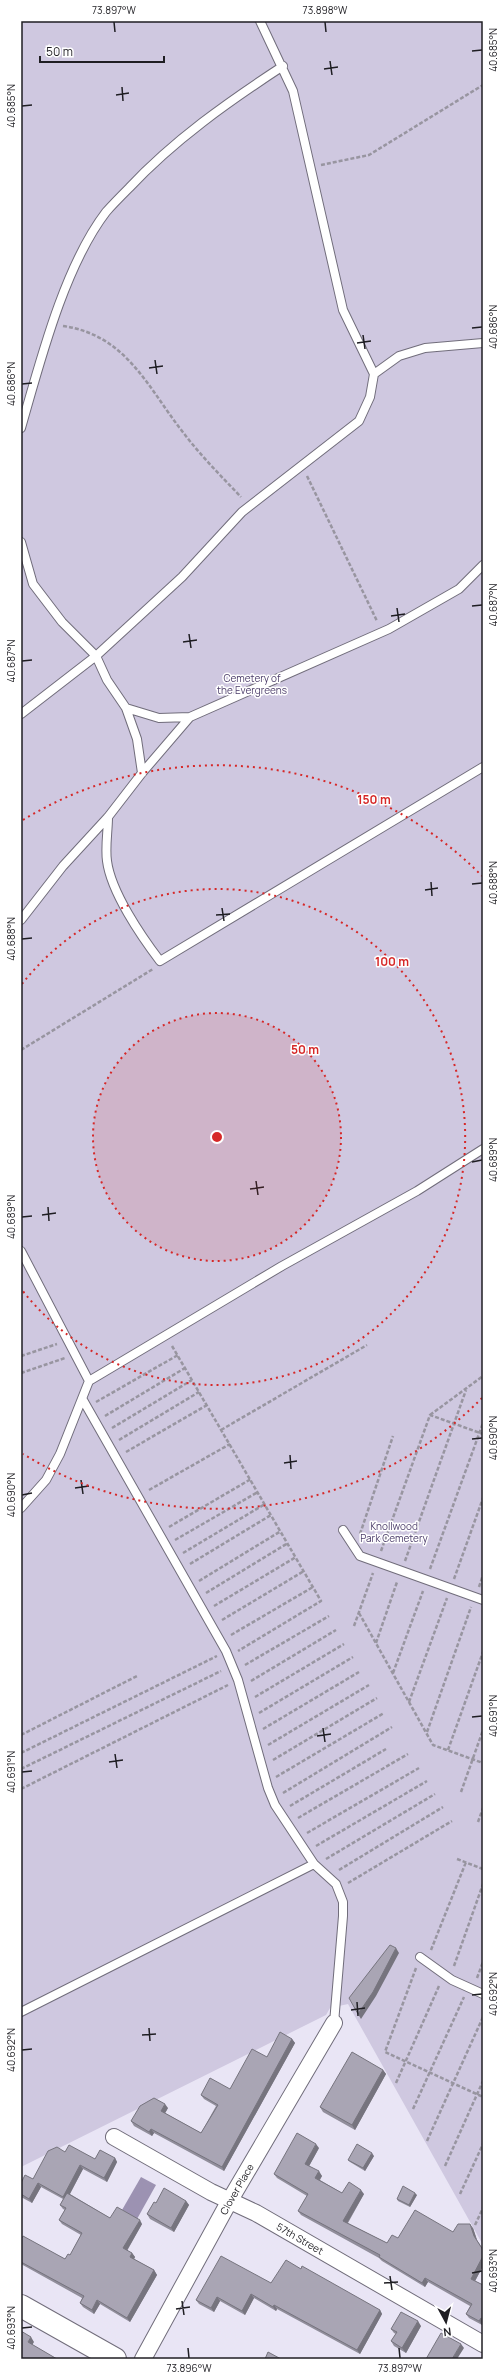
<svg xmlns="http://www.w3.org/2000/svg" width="504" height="2380" viewBox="0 0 504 2380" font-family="Manrope,sans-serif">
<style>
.green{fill:#cfc8e0}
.water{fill:#9c92b2}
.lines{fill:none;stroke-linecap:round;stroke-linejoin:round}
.lane-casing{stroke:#716d7b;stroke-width:10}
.street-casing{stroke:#716d7b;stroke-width:18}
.secondary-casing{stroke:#716d7b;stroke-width:24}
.path{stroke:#9895a0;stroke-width:2.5;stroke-dasharray:4 2;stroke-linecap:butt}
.lane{stroke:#fff;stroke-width:8}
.street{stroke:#fff;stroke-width:16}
.secondary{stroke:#fff;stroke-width:22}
.wall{fill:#918e9b}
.shaded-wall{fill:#76747e}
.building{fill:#a9a5b4;stroke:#76747e}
.ticks{fill:none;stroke:#1f1e23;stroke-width:1.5}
.ring{fill:none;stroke:#d62828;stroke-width:2;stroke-dasharray:2 4}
.labels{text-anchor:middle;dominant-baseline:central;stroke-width:3;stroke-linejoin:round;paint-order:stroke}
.park-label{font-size:10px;fill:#4b3c69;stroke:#fff}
.street-label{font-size:10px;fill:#1f1e23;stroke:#fff}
.centre{fill:#d62828;stroke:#fff;stroke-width:2}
.ring-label{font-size:12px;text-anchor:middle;font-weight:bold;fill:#d62828;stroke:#fff;stroke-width:3;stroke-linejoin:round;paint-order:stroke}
.neatline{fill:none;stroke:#1f1e23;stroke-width:1.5}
.ticks-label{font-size:10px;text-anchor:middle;fill:#1f1e23}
</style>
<rect width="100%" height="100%" fill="#e9e5f5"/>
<path class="green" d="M21 21H483V2245L348 2004 330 2008 326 2015 21 2167Z"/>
<path class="water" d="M141 2177 156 2185 137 2219 122 2210Z"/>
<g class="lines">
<defs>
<path id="lane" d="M374 374 399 356 425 348 483 343
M21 428C40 362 64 267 106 212 113 204 121 196 129 188 174 140 228 102 283 66
M21 542 33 584 62 622 96 656 107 680 126 708 159 718 190 717 389 629 459 589 483 565
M126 708 137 739 142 773
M21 714 96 656 182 577 242 512 359 421 370 397 374 374 343 310 293 91 260 21
M108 817C108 831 105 847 107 861 111 892 141 936 160 961L483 767
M21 920 63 866 108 817 142 773 190 717
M21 1251 89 1381
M83 1400 226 1651 238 1680 268 1788 275 1805 314 1864 336 1884 343 1902V1916L334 2023
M21 1508 46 1480 60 1454 89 1381 282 1266 417 1191 483 1149
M343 1530 360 1556 483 1600
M420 1957 452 1980 483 1994
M21 2012 314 1864"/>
<g id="street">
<path id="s1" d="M114 2137 211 2192 256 2213 483 2344"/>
<path id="s2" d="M143 2359 230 2200 334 2023"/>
</g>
<path id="secondary" d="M21 2306 115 2359"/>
</defs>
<use href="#lane" class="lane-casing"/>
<use href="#street" class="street-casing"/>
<use href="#secondary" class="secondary-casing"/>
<path class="path" d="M321 165 369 155 483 85
M63 326C126 335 147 386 182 431 200 455 221 476 241 497
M307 476 377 621
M21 1050 153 969
M172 1346 321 1601 238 1651
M21 1356 57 1344
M21 1373 65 1358
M96 1402 178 1355
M430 1415 483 1376
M105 1416 185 1368
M112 1428 192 1380
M221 1430 367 1345
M119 1440 199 1392
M126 1452 207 1405
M149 1490 230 1444
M169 1527 251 1479
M360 1534 393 1436
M175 1540 258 1492
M381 1551 430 1415 483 1434
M183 1553 265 1504
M405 1561 466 1390
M190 1564 271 1515
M430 1569 483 1423
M454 1579 483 1498
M199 1581 281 1531
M479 1587 483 1575
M206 1593 288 1543
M214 1606 296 1557
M359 1613 433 1745 483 1763
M222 1620 304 1571
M354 1626 373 1573
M231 1635 313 1587
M376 1643 397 1582
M245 1665 329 1616
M393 1673 423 1591
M251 1681 336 1630
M255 1697 344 1644
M409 1702 447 1598
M259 1713 353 1657
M263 1729 359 1672
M427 1732 471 1607
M21 1735 137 1676
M268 1745 369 1685
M448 1750 483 1652
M21 1753 217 1656
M273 1760 377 1698
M21 1769 221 1671
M276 1777 384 1713
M21 1789 228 1685
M461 1792 483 1730
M283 1793 392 1727
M290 1806 386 1749
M298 1818 408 1754
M478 1822 483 1808
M307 1833 419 1768
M316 1846 427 1781
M326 1859 435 1794
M457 1859 483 1869
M339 1870 443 1807
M348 1883 452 1821
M431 1950 466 1862
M454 1966 483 1884
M416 1968 385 2052 483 2097
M477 1978 483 1962
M396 2083 439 1986
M413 2109 464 1997
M427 2141 483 2017
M445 2166 483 2081
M460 2194 483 2144
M475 2225 483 2208"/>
<use href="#lane" class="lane"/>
<use href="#street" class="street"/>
<use href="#secondary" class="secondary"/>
</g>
<path class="wall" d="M292 2039 295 2043 224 2171 154 2133 152 2136 134 2126 131 2121 168 2108 165 2113 201 2133 216 2106 204 2099 201 2095 230 2089 267 2057Z
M383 2070 386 2074 355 2130 323 2112 320 2107Z
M319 2148 309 2166 322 2176 320 2180 342 2193 364 2194 348 2223 387 2243 398 2238 453 2232 473 2228 477 2240 483 2249V2266L475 2281 483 2285V2324L482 2325 469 2318 466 2314 470 2306 428 2282 425 2287 382 2261 379 2258 301 2215 298 2211 307 2196 277 2178 274 2174Z
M65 2152 95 2159 115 2158 117 2162 107 2182 83 2169 70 2194 110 2218 142 2224 127 2251 132 2253 135 2257 134 2259 154 2270 157 2275 130 2322 100 2304 94 2314 83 2307 80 2303 82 2298 21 2264V2237L65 2259 70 2255 81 2235 62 2224 59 2220 65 2210 63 2209 60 2205 63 2199 41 2187 32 2203 21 2197V2183L33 2179Z
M374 2156 365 2171 350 2162 348 2160Z
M417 2195 410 2207 398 2201 397 2199Z
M186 2201 189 2205 174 2232 150 2219 147 2214 156 2203Z
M301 2269 380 2310 382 2314 360 2354 277 2309 276 2311 254 2298 245 2315 220 2301 214 2312 199 2304 196 2300 271 2283Z
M421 2326 406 2353 394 2346 391 2341 396 2334 394 2333 391 2329Z"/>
<path class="shaded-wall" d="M396 1948 399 1953 376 1996 361 2019 358 2014Z
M292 2039 295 2043 224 2171 222 2167Z
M383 2070 386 2074 355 2130 352 2125Z
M165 2104 168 2108 164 2115 161 2111Z
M151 2129 154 2133 152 2136 149 2132Z
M316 2144 319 2148 308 2168 305 2164Z
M372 2153 374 2156 365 2171 363 2168Z
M115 2158 117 2162 107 2182 104 2178Z
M80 2165 83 2169 66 2201 63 2197Z
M319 2171 322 2176 318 2182 315 2178Z
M38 2183 41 2187 32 2203 29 2199Z
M361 2190 364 2194 346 2225 343 2221Z
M415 2193 417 2195 410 2207 409 2205Z
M186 2201 189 2205 174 2232 171 2228Z
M140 2220 142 2224 126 2252 123 2248Z
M470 2224 473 2228 477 2240 474 2236Z
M132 2253 135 2257 133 2261 130 2257Z
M483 2256V2266L474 2283 471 2279Z
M154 2270 157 2275 130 2322 127 2318Z
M425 2278 428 2282 425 2287 422 2283Z
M251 2294 254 2298 245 2315 242 2311Z
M217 2297 220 2301 214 2312 211 2308Z
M97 2300 100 2304 94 2314 92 2310Z
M274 2305 277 2309 276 2311 273 2307Z
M380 2310 382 2314 360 2354 357 2350Z
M481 2318 483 2321 482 2325 479 2321Z
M418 2321 421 2326 406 2353 402 2348Z
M31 2337 34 2342 31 2347 28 2342Z
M461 2344 464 2348 457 2359H452Z"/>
<path class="building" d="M390 1945 396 1948 373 1992 358 2014 349 1998Z
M280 2032 292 2039 222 2167 151 2129 149 2132 131 2121 140 2106 154 2098 165 2104 161 2111 201 2133 218 2105 201 2095 210 2078 230 2089 252 2049 267 2057Z
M352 2052 383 2070 352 2125 320 2107Z
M297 2133 316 2144 305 2164 319 2171 315 2178 342 2193 349 2182 361 2190 343 2221 387 2243 392 2235 398 2238 415 2210 453 2232 458 2224H470L474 2236 483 2250V2256L471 2279 483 2285V2319L481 2318 479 2321 466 2314 472 2304 425 2278 422 2283 379 2257 380 2255 298 2211 308 2194 274 2174Z
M357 2144 372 2153 363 2168 348 2160Z
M69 2145 95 2159 100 2150 115 2158 104 2178 80 2165 63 2197 38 2183 29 2199 21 2194V2183L25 2175 33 2179 48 2151 57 2147 65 2152Z
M403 2186 415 2193 409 2205 397 2199Z
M164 2188 186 2201 171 2228 147 2214 154 2202 156 2203Z
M67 2193 110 2218 117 2207 140 2220 123 2248 132 2253 130 2257 154 2270 127 2318 97 2300 92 2310 80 2303 84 2296 21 2262V2237L22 2238 23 2236 65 2259 68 2254 70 2255 82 2233 59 2220 66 2208 60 2205Z
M221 2256 271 2283 286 2260 301 2269 302 2266 380 2310 357 2350 274 2305 273 2307 251 2294 242 2311 217 2297 211 2308 196 2300Z
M401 2312 418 2321 402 2348 391 2341 397 2332 391 2329Z
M21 2331 31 2337 28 2342 57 2359H21Z
M441 2333 461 2344 452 2359H426Z
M268 2352 281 2359H265Z"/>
<path class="ticks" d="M114 22 115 32M325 22 326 32M472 51 482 50M330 61 332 75M324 69 338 67M122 87 123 101M116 95 129 93M22 106 32 105M472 328 482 327M363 335 365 349M357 343 371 341M155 360 157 374M149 368 163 366M22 384 32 383M472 606 482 605M397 608 399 622M391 616 405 614M189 634 191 648M183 642 197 640M22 661 32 660M431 882 432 896M472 884 482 883M425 890 438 888M222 908 224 921M216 915 230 914M22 939 32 938M472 1162 482 1160M256 1181 258 1195M250 1189 264 1187M48 1207 49 1221M42 1215 56 1213M22 1217 32 1216M472 1439 482 1438M290 1455 291 1469M284 1463 297 1461M81 1480 83 1494M75 1488 89 1486M22 1495 32 1493M472 1717 482 1716M323 1728 325 1742M317 1736 331 1734M115 1754 117 1768M109 1762 123 1760M22 1772 32 1771M472 1995 482 1994M357 2002 358 2016M351 2010 365 2008M149 2028 150 2041M142 2035 156 2034M22 2050 32 2049M472 2273 482 2271M390 2276 392 2290M384 2283 398 2282M182 2301 184 2315M176 2309 190 2307M22 2328 32 2327M188 2348 189 2358M399 2348 400 2358"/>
<circle cx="217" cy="1137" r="124" fill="#d62828" fill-opacity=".12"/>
<g class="ring">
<circle cx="217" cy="1137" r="124"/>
<path d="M22 984A248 248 0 1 1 22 1290"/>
<path d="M482 1398A372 372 0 0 1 23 1454M23 820A372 372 0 0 1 482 876"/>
</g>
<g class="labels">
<g class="park-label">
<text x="252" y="678">Cemetery of<tspan x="252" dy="12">the Evergreens</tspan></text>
<text x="394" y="1526">Knollwood<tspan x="394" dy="12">Park Cemetery</tspan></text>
</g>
<g class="street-label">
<text stroke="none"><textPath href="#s2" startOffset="194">Clover Place</textPath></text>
<text stroke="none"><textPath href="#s1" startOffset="212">57th Street</textPath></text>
</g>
</g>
<circle cx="217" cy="1137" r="6" class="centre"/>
<g class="ring-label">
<text x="374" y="804">150 m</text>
<text x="392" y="966">100 m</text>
<text x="305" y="1054">50 m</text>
</g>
<rect width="504" height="2380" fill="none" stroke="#ffffff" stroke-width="44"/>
<g transform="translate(446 2322) rotate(173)" stroke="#ffffff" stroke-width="3" paint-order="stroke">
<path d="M0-3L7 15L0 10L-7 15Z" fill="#1f1e23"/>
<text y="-6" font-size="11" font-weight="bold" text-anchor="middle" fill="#1f1e23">N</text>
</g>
<path d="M40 56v6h124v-6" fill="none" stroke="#1f1e23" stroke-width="2"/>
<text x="46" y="56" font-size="12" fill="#1f1e23" stroke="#ffffff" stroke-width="3" paint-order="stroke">50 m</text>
<rect x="22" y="22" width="460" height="2336" class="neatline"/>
<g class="ticks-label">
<text x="114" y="14">73.897°W</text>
<text x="325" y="14">73.898°W</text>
<text transform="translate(493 50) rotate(-90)" y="4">40.685°N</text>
<text transform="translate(11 106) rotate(-90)" y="4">40.685°N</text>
<text transform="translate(493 327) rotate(-90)" y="4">40.686°N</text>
<text transform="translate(11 384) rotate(-90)" y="4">40.686°N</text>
<text transform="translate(493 605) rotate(-90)" y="4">40.687°N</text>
<text transform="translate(11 661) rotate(-90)" y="4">40.687°N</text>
<text transform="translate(493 883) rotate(-90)" y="4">40.688°N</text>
<text transform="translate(11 939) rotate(-90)" y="4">40.688°N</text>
<text transform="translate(493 1160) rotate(-90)" y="4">40.689°N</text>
<text transform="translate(11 1217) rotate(-90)" y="4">40.689°N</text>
<text transform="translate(493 1438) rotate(-90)" y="4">40.690°N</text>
<text transform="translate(11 1495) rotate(-90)" y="4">40.690°N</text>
<text transform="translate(493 1716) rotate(-90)" y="4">40.691°N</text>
<text transform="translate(11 1772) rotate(-90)" y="4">40.691°N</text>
<text transform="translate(493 1994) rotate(-90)" y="4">40.692°N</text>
<text transform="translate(11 2050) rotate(-90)" y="4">40.692°N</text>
<text transform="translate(493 2271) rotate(-90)" y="4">40.693°N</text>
<text transform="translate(11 2328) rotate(-90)" y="4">40.693°N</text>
<text x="189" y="2372">73.896°W</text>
<text x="400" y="2372">73.897°W</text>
</g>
</svg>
